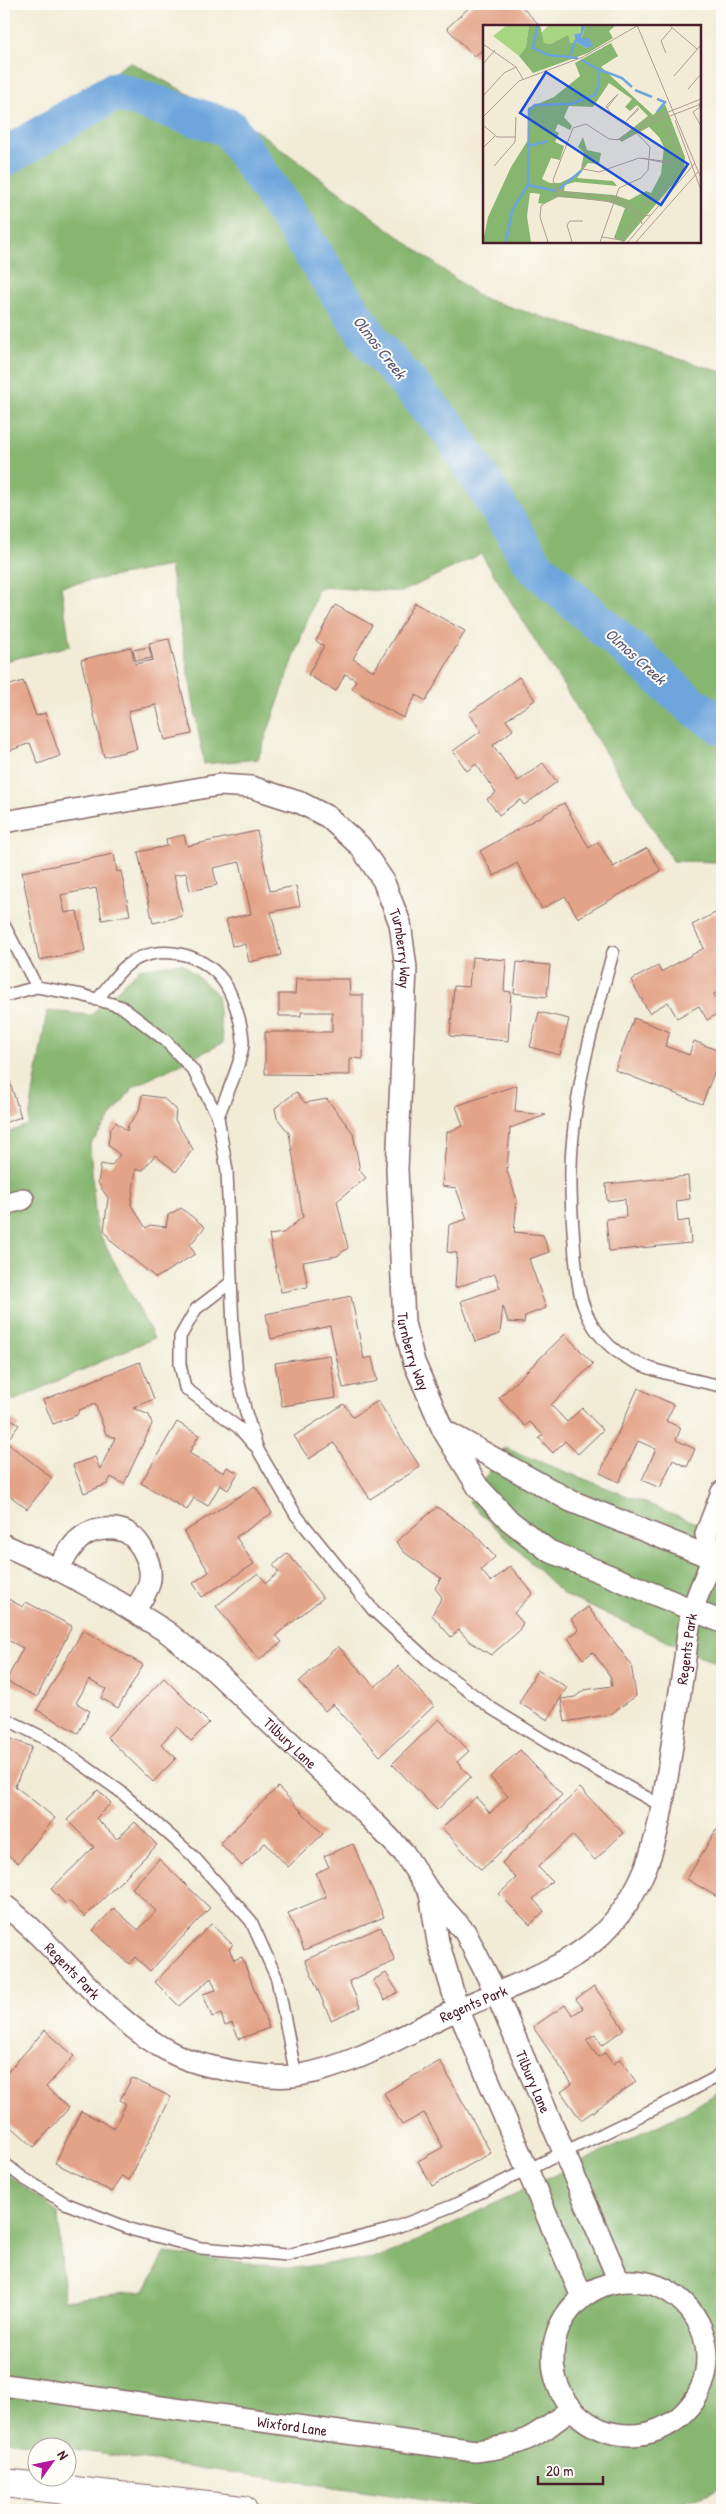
<svg xmlns="http://www.w3.org/2000/svg" width="726" height="2514" viewBox="0 0 726 2514" font-family="'Patrick Hand',sans-serif">
<style>
.forest{fill:#86b670;stroke:#686a4e}
.lines{fill:none;stroke-linecap:round;stroke-linejoin:round}
.river{stroke:#6da5dc;stroke-width:39}
.building{fill:#e3a388}
.lane-casing{stroke:#856767;stroke-width:14}
.street-casing{stroke:#856767;stroke-width:24}
.primary-casing{stroke:#856767;stroke-width:30}
.lane{stroke:#fff;stroke-width:11}
.street{stroke:#fff;stroke-width:21}
.primary{stroke:#fff;stroke-width:28}
.labels{text-anchor:middle;dominant-baseline:central;stroke-width:4;stroke-linejoin:round;paint-order:stroke}
.street-label{font-size:15px;fill:#4a1f2b;stroke:#fdfcf7}
.water-label{font-size:16px;font-style:italic;fill:#585572;stroke:#fdfcf7}
.inset-river{fill:none;stroke:#6da5dc;stroke-width:2.5}
.inset-road{fill:none;stroke:#af9a92;stroke-width:1}
.view{fill:#1d4ed8;fill-opacity:0.15;stroke:#1d4ed8;stroke-width:2.5}
.inset-edge{fill:none;stroke:#4a1f2b;stroke-width:2.5}
</style>
<rect width="100%" height="100%" fill="#fdfcf7"/>
<filter id="ink" filterUnits="userSpaceOnUse"><feTurbulence type="fractalNoise" baseFrequency=".02" numOctaves="2"/><feDisplacementMap in="SourceGraphic" scale="10" xChannelSelector="R" yChannelSelector="G"/><feConvolveMatrix kernelMatrix="1 2 1 2 8 2 1 2 1" color-interpolation-filters="sRGB"/></filter>
<filter id="wash" filterUnits="userSpaceOnUse"><feTurbulence type="fractalNoise" baseFrequency=".0096" numOctaves="4" result="noise"/><feDisplacementMap in="SourceGraphic" scale="20" xChannelSelector="R" yChannelSelector="G"/><feGaussianBlur stdDeviation="1.12" result="paint"/><feColorMatrix in="noise" values="0 0 0 0 0 0 0 0 0 0 0 0 0 0 0 0 0 1.4 0 .05"/><feComposite in="paint" operator="in"/></filter>
<g filter="url(#wash)">
<rect width="100%" height="100%" fill="#f2ecd7"/>
<path class="forest" d="M130 62 260 133 481 298 722 372V862L673 861 481 554 402 592 319 587 258 759 204 764 170 566 61 586 70 646 4 661V145Z
M182 963 217 994 223 1043 133 1087 90 1145 96 1227 154 1338 13 1401 4 1385V1134L28 1125 47 1011 91 1015 139 969Z
M505 1448 722 1533V1666L564 1595 469 1502Z
M722 2090V2485L710 2493 661 2510H495L68 2449V2446H50L4 2440V2172L58 2212 64 2300 145 2291 165 2253 293 2268 383 2257 686 2112Z"/>
<g class="lines">
<path class="river" d="M4 158 115 91 229 128 374 345 450 430 535 566 689 703 722 726"/>
</g>
<g id="blocks">
<path class="building" d="M473 4H519L540 26H485V47L474 57 447 28Z
M415 603 465 631 426 701 416 695 403 718 352 689 356 680 345 674 336 691 308 675 324 646 316 641 335 605 372 625 353 659 374 671Z
M169 639 192 734 165 740 156 705 128 711 137 749 104 757 81 660 131 647 135 664 153 660 149 643Z
M149 647 152 658 136 661 133 650Z
M519 677 535 700 506 720 513 730 493 745 518 781 543 763 557 782 524 805 520 800 499 815 487 799 496 793 476 764 467 771 453 751 481 731 469 713Z
M23 681 36 716 45 713 60 756 38 764 30 743 4 753V687Z
M564 803 589 848 598 842 613 867 647 848 661 871 578 918 565 896 542 909 517 863 494 876 480 851Z
M257 831 270 891 296 886 300 906 271 912 281 955 249 962 245 944 232 946 226 919 251 914 240 862 213 868 217 885 190 891 186 873 174 875 183 916 153 923 138 852 167 846 166 839 184 835 187 846Z
M114 854 117 872 121 871 130 915 102 920 96 888 61 895 65 913 77 911 85 951 39 960 22 872Z
M715 913 722 926V990L714 994 722 1011 707 1020 699 1006 677 1018 668 1002 649 1013 631 980 658 966 661 972 704 948 692 925Z
M472 957 506 960 504 991 511 992 508 1041 450 1036 454 986 469 987Z
M517 962 550 965 547 997 514 993Z
M296 979H349L350 995H363V1059L350 1058V1075L265 1074V1032H332V1012H301V1016H279V994H295Z
M539 1012 569 1019 560 1055 530 1047Z
M634 1018 670 1032 665 1046 689 1055 694 1041 722 1052 702 1104 615 1070Z
M7 1073 21 1117 4 1123V1074Z
M517 1085 515 1112 546 1115 510 1128 507 1171 517 1200 514 1232 543 1235 549 1252 529 1259 546 1308 525 1316 524 1323 508 1322 503 1306 500 1334 475 1342 461 1301 500 1288 495 1274 455 1288 457 1253 447 1252 449 1225 467 1219 456 1188 442 1186 447 1132 463 1126 456 1106Z
M296 1092 305 1103 327 1099 353 1133 360 1171 366 1178 337 1201 348 1248 337 1256 303 1262 308 1287 281 1292 269 1235 283 1233 303 1217 289 1133 277 1118 275 1108Z
M142 1095 163 1098 176 1109 175 1120 193 1149 176 1172 155 1155 143 1170 136 1169 131 1205 146 1228 150 1225 166 1227 168 1215 181 1208 205 1227 190 1245 195 1254 156 1278 111 1241 104 1230 108 1198 98 1183 101 1164 111 1166 120 1155 108 1145 110 1130 116 1122 127 1131 128 1125 139 1111Z
M688 1176 690 1199 676 1201 678 1222 689 1220 691 1243 609 1251 606 1219 626 1217 625 1199 607 1201 606 1184Z
M351 1296 364 1359 372 1357 377 1381 343 1388 330 1326 271 1339 266 1314Z
M565 1334 593 1364 551 1405 567 1422 582 1408 603 1430 578 1454 565 1441 553 1453 539 1438 543 1435 530 1422 525 1426 499 1398Z
M330 1355 336 1398 282 1406 275 1363Z
M140 1362 154 1399 133 1408 149 1415 152 1424 124 1484 111 1477 107 1484 84 1493 73 1465 95 1457 100 1469 115 1438 106 1434 95 1404 79 1410 77 1415 53 1424 43 1400Z
M638 1388 674 1405 666 1421 681 1428 676 1440 695 1449 687 1467 673 1460 660 1488 642 1480 656 1449 638 1441 619 1482 600 1473Z
M378 1401 420 1467 370 1499 334 1443 309 1459 294 1436 344 1404 353 1417Z
M4 1413 19 1425 6 1442 52 1478 27 1509 4 1491Z
M177 1422 199 1435 189 1453 224 1473 227 1467 238 1473 228 1490 220 1485 208 1506 194 1498 187 1510 141 1483Z
M255 1486 272 1513 236 1537 254 1564 202 1597 193 1583 209 1572 184 1532Z
M437 1507 472 1531 495 1557 481 1570 491 1582 510 1566 533 1593 514 1613 523 1623 518 1632 491 1655 469 1641 459 1630 451 1637 432 1615 442 1597 435 1588 441 1578 405 1553 396 1542Z
M288 1553 323 1598 276 1635 282 1642 259 1660 216 1606 258 1573 266 1583 279 1572 273 1565Z
M8 1599 23 1607 26 1602 72 1626 37 1697 6 1681 23 1648 4 1638V1607Z
M588 1607 631 1664 636 1696 611 1714 565 1722 561 1699 575 1697 584 1690 612 1686 610 1676 593 1652 583 1659 568 1638 579 1630 571 1619Z
M83 1630 143 1665 118 1708 101 1698 106 1689 89 1680 76 1703 90 1711 78 1733 37 1710Z
M338 1646 375 1687 398 1666 434 1706 380 1756 333 1704 325 1711 299 1682Z
M537 1670 567 1687 548 1720 519 1703Z
M164 1678 209 1723 191 1741 177 1727 161 1744 176 1758 153 1782 107 1737Z
M439 1719 469 1751 457 1762 471 1777 437 1810 392 1764Z
M4 1736 32 1747 15 1786 55 1818 18 1863 4 1852Z
M520 1750 562 1795 481 1870 442 1828 476 1797 490 1813 508 1796 490 1777Z
M278 1787 323 1834 288 1867 265 1843 242 1866 220 1843Z
M580 1788 623 1833 595 1860 572 1835 538 1867 552 1881 533 1899 544 1911 530 1925 499 1894 516 1878 502 1863Z
M98 1790 111 1803 96 1818 117 1839 135 1822 157 1845 85 1917 69 1901 66 1904 51 1889 94 1847 67 1820Z
M716 1830 722 1833V1900L687 1879Z
M353 1844 384 1917 304 1950 288 1913 326 1897 316 1873 329 1867 324 1856Z
M159 1859 210 1908 150 1971 135 1957 129 1964 93 1930 114 1908 138 1930 156 1911 132 1888Z
M211 1924 233 1945 229 1949 234 1960 242 1957 269 2028 239 2039 232 2023 225 2026 221 2014 212 2017 203 1994 216 1990 211 1978 179 2006 155 1982Z
M381 1927 395 1961 349 1981 360 2007 331 2020 305 1960Z
M386 1973 398 1992 385 2000 373 1980Z
M594 1986 624 2029 602 2045 595 2034 586 2040 598 2057 605 2053 613 2064 620 2059 636 2082 581 2120 561 2092 572 2084 533 2027 565 2005 573 2015 583 2008 576 1999Z
M45 2030 74 2056 46 2087 69 2108 34 2147 4 2120V2076Z
M440 2061 491 2153 432 2186 418 2161 443 2147 424 2113 402 2125 384 2093Z
M132 2078 171 2097 129 2180 121 2176 112 2192 55 2163 81 2111 114 2128 126 2104 120 2100Z"/>
</g>
</g>
<g filter="url(#ink)">
<use href="#blocks" fill-opacity="0" stroke="#856767" stroke-width="1"/>
<g class="lines">
<defs>
<path id="lane" d="M4 925 37 987
M613 952C597 1012 578 1074 573 1136 569 1171 571 1208 574 1242 577 1283 578 1316 610 1346 637 1371 687 1378 722 1386
M4 996 37 987 82 995 122 1007 166 1041 193 1070 218 1117 227 1171 233 1330 237 1375 246 1413 258 1450 296 1515 373 1610 431 1663 491 1708 548 1743 662 1806
M97 1000C106 989 116 974 127 965 158 941 208 953 227 987 235 1002 242 1024 243 1041 244 1058 224 1100 218 1117
M230 1283 196 1309 180 1337V1364L185 1388 239 1428 254 1445
M4 1718 50 1741 121 1792 192 1855 251 1921 277 1979 296 2076
M4 2163 23 2178 65 2203 133 2230 201 2248 287 2255 389 2230 452 2206 675 2099 715 2078 722 2071"/>
<g id="street">
<path id="s1" d="M4 822 219 785 251 787 301 803 328 817 360 846 383 880 400 923 406 968 397 1169 404 1323 414 1362 443 1430 478 1487 510 1521 549 1551 722 1622"/>
<path d="M4 1204 23 1199"/>
<path d="M445 1431 571 1501 722 1562"/>
<path id="s2" d="M4 1545 57 1569 117 1601 167 1632 216 1672 365 1813 404 1853 430 1893 465 1932 496 1993 619 2281"/>
<path d="M713 1558 706 1534 722 1492"/>
<path d="M57 1569C67 1555 75 1538 91 1532 101 1528 118 1527 128 1533 143 1543 154 1568 149 1584 146 1594 139 1603 134 1611"/>
<path d="M430 1893 438 1942 458 2009 582 2297"/>
<path id="s3" d="M4 1905C63 1950 104 2018 172 2053 200 2067 269 2081 300 2075 358 2065 407 2032 461 2008 499 1991 550 1974 584 1949 612 1929 633 1899 646 1867 659 1834 663 1801 669 1766 674 1730 680 1694 685 1658 687 1642 688 1625 693 1609 698 1592 706 1575 713 1558"/>
<circle cx="630" cy="2358" r="77"/>
<path id="s4" d="M4 2385 475 2451C523 2446 534 2438 571 2409"/>
</g>
<path id="primary" d="M4 2483 243 2510"/>
</defs>
<use href="#lane" class="lane-casing"/>
<use href="#street" class="street-casing"/>
<use href="#primary" class="primary-casing"/>
<use href="#lane" class="lane"/>
<use href="#street" class="street"/>
<use href="#primary" class="primary"/>
</g>
</g>
<g class="labels">
<g class="street-label">
<text stroke="none"><textPath href="#s1" startOffset="489">Turnberry Way</textPath></text>
<text stroke="none"><textPath href="#s1" startOffset="894">Turnberry Way</textPath></text>
<text stroke="none"><textPath href="#s3" startOffset="994">Regents Park</textPath></text>
<text stroke="none"><textPath href="#s2" startOffset="351">Tilbury Lane</textPath></text>
<text stroke="none"><textPath href="#s3" startOffset="95">Regents Park</textPath></text>
<text stroke="none"><textPath href="#s3" startOffset="544">Regents Park</textPath></text>
<text stroke="none"><textPath href="#s2" startOffset="774">Tilbury Lane</textPath></text>
<text stroke="none"><textPath href="#s4" startOffset="291">Wixford Lane</textPath></text>
</g>
<g class="water-label">
<text transform="translate(380 347) rotate(52)">Olmos Creek</text>
<text transform="translate(636 656) rotate(42)">Olmos Creek</text>
</g>
</g>
<g transform="translate(483 25)">
<rect width="218" height="218" fill="#f2ecd7"/>
<path d="M24 0H46L43 22 36 31 10 11ZM66 0 98 1 99 2 98 8 91 9 93 17 87 18 82 13 68 19 61 18 57 9Z" fill="#a8d582"/>
<path d="M46 0H57L61 18 68 19 85 10 87 18 93 17 103 23 109 18 98 14 103 0H133L126 6 130 13 105 28 50 48 36 31 43 22ZM128 18 135 31 118 42 170 90 182 79 202 132 201 146 141 217 131 213 142 183 123 176 75 172 61 179 55 178 57 169 50 168H47L44 191 48 217H0L5 192 28 142 45 115V83L71 72 97 51 92 38ZM126 58 149 74 142 82 147 86 154 80 165 91 137 113 138 117 166 102 176 112 181 122 178 149 168 168 163 166 146 175 131 170 81 166 82 160 92 157 134 161 130 156 94 153 105 138 116 139 118 128 104 125 100 112 95 122 101 128 98 144 91 151 77 158H67L59 154 68 133 77 135 81 121 72 117 76 108 72 106 75 99 87 105 89 101 81 92 86 81 110 82Z" fill="#86b670" fill-rule="evenodd"/>
<path d="M98 0H103L98 13H106L110 21 103 23 93 17 91 9 98 8Z" fill="#6da5dc"/>
<path class="inset-river" d="M55 0 50 23 65 30 95 33M87 30 93 15M115 44 139 53 149 62M152 65 169 72M174 74 182 77 174 87M46 121 65 116M45 160 73 166M76 164 98 146M23 217 29 186 45 160 46 85 52 80 88 79 112 70 116 59 115 44 98 35"/>
<path class="inset-road" d="M154 0 218 153M186 0 214 24M0 19 33 42 40 54M183 28 178 16 189 3M0 39 12 25M191 51 218 20M205 64 218 49M0 71 21 48 33 42M216 78 217 82 210 87 218 101M124 83 135 69 123 81 127 87 132 91 146 99M0 92 36 56 100 32 154 1M192 95 218 165M143 96 155 85V83L144 95M0 100 14 112H33M183 101 196 126 195 134M134 115 165 95 218 74M0 123 12 111M159 133 187 139M103 137 99 139 100 144 116 147 156 133 188 137M11 141 32 117 33 92M75 166 136 173 161 191 167 190M74 170 136 178 157 193 159 199M159 180 171 174 192 151 193 144M119 212 138 215 152 196M65 217 57 192 58 181 75 168 70 155 90 103 103 99 126 114 141 115 169 98 218 79M89 217 84 200 87 196H100M117 217 136 163 158 153 165 145 167 122 145 99M145 217 212 138M153 217 215 147"/>
<path class="view" d="M63 47 205 139 178 180 37 88Z"/>
<rect width="218" height="218" class="inset-edge"/>
</g>
<rect width="726" height="2514" fill="none" stroke="#fdfcf7" stroke-width="20"/>
<g transform="translate(52 2462) rotate(57)"><circle r="24" fill="#fdfcf7" stroke="#b5a4a5"/>
<path d="M0-4L9 19L0 12L-9 19Z" fill="#b5179e"/>
<text y="-8" font-size="14" font-weight="bold" text-anchor="middle" fill="#4a1f2b">N</text>
</g>
<path d="M538 2476v8h65v-8" fill="none" stroke="#4a1f2b" stroke-width="2.5"/>
<text x="546" y="2476" font-size="15" fill="#4a1f2b" stroke="#fdfcf7" stroke-width="4" paint-order="stroke">20 m</text>
</svg>
